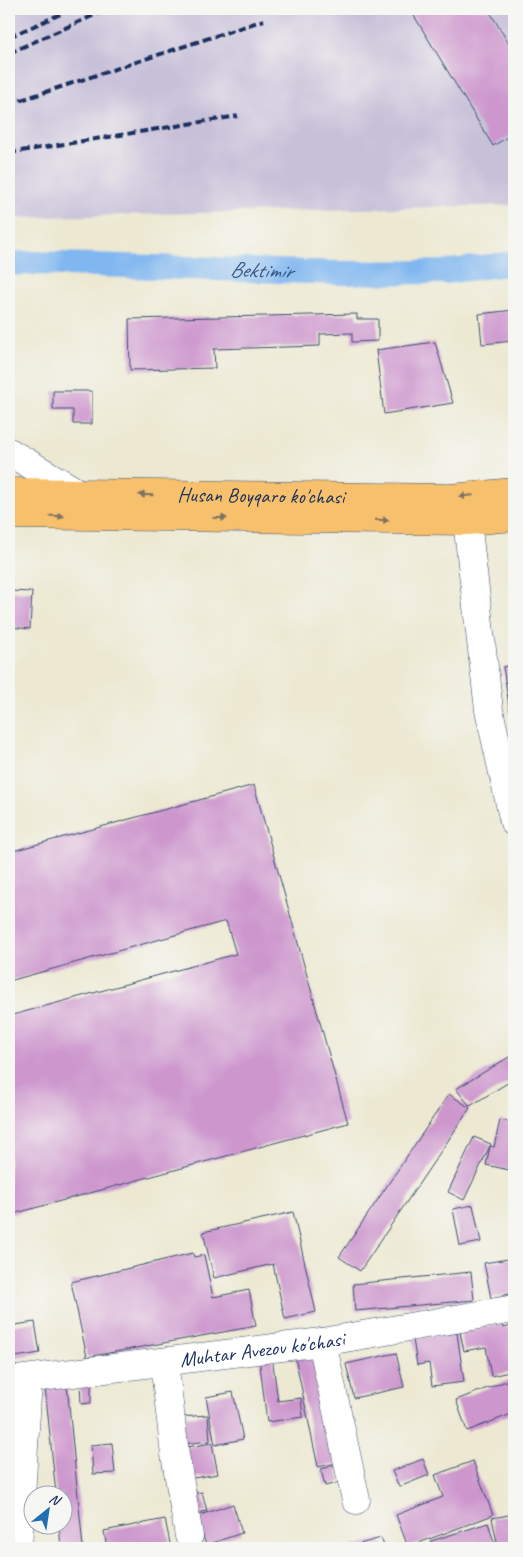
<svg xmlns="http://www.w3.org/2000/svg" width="523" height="1557" viewBox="0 0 523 1557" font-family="Caveat,sans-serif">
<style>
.industrial{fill:#c7c0d9}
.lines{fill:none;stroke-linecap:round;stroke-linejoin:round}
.canal{stroke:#81b7f0;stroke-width:24}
.building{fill:#cd97ce}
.minor-casing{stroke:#3a4b6f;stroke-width:29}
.major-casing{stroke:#3a4b6f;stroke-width:29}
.minor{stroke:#fff;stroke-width:28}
.major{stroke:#f7c06c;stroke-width:28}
.rail{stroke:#1b2f5e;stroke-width:4;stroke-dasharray:8 4;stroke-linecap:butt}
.oneway{fill:#7e7064}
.labels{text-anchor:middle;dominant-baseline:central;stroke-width:4;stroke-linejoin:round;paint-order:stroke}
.street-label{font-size:21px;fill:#1b2f5e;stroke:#f6f6f2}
.water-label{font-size:22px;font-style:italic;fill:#3a588a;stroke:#f6f6f2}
</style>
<rect width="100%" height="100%" fill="#f6f6f2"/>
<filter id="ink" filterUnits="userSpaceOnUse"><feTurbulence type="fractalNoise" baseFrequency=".02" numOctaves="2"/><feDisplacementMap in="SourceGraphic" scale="10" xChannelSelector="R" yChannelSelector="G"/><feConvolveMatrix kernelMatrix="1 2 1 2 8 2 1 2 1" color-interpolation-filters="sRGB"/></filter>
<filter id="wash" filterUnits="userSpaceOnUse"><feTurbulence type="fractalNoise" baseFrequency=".0096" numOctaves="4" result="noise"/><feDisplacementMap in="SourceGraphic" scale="20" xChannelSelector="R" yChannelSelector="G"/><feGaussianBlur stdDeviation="1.12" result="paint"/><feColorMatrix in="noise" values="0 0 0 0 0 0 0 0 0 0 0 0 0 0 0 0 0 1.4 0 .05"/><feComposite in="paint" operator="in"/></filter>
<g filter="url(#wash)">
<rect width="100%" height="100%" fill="#ece8d1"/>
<path class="industrial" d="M9 9H514V205L9 218Z"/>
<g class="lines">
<path class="canal" id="s1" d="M9 264 33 263 343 273 444 272 514 263"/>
</g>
<g id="blocks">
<path class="building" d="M410 9H488L514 52V133L493 146Z
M514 310V341L482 344 479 314Z
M357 314V319H378V341L352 342V333L320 334V346L214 349 215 368 130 370 129 319Z
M435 342 453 403 384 414 376 350Z
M53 391H92V424H73V410H53Z
M9 591 32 592 30 629 9 627Z
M514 665V717H511L503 667Z
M254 785 348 1123 9 1215V1016L236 954 226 921 9 981V852Z
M514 1054V1079L470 1106 456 1089Z
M449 1094 470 1108 360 1271 339 1257Z
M500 1120 514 1123V1171L486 1165 490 1146 494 1147Z
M474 1137 491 1144 464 1200 448 1192Z
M473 1205 481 1242 460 1246 453 1209Z
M293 1212 316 1312 285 1319 273 1264 214 1278 203 1232Z
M193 1253 194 1257 204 1255 213 1297 249 1290 256 1326 87 1357 71 1282Z
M514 1258V1293L491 1298 484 1263Z
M471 1272 474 1300 355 1311 353 1284Z
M35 1322 40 1353 9 1358V1326Z
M503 1324 504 1328 514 1325V1371L491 1376 486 1347 464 1351 460 1332Z
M457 1333 464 1382 432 1386 429 1363 417 1365 413 1339Z
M319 1352 343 1462 318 1467 295 1357Z
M396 1353 404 1387 354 1398 346 1364Z
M272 1356 278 1401 301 1398 303 1417 267 1422 259 1357Z
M514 1378V1413L467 1431 456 1400Z
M80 1381H91V1403L81 1404Z
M67 1385 83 1547 61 1548 59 1524H62V1494H56L45 1387Z
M233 1392 243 1439 215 1445 206 1397Z
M208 1415 210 1441 183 1444 180 1417Z
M112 1443 115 1473 93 1474 91 1445Z
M212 1443 218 1474 187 1479 181 1448Z
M423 1459 429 1475 399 1487 392 1471Z
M473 1461 493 1515 408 1547 396 1515 443 1497 435 1475Z
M336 1465 341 1482 325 1486 321 1469Z
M202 1492 207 1511 196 1513 192 1494Z
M233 1504 242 1533 206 1545 197 1516Z
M514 1514V1544L498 1547 492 1518Z
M165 1519 171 1548H107L104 1531Z
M488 1523 496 1548H433L431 1541Z
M381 1538 385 1548H345Z"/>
</g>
</g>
<g filter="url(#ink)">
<use href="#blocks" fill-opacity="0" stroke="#3a4b6f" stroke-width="1"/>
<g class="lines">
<defs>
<g id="minor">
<path d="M9 452 80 494"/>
<path d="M467 521 489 710 514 822"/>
<path d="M322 1342 356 1500"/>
<path d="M164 1362 175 1454 189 1536"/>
<path id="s2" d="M9 1381 322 1342 514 1309"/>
<path d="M18 1548 28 1379"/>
</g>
<g id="major">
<path id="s3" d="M9 492 451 498 514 492"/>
<path d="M9 515 467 521 514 517"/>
</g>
</defs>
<use href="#minor" class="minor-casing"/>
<use href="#major" class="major-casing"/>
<use href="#minor" class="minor"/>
<use href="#major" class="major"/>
<path class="rail" d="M9 37 72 9
M9 53 108 9
M9 104 264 20
M9 153 238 116"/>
</g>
<defs><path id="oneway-solid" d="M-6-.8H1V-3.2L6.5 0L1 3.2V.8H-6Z" transform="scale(1.25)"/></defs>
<g class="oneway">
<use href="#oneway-solid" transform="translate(146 495) rotate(-179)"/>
<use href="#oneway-solid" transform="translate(466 496) rotate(175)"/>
<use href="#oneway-solid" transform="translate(57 516) rotate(1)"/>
<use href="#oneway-solid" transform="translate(220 518) rotate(1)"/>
<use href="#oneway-solid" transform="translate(382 520) rotate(1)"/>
</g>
</g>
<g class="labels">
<g class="street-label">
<text stroke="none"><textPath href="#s3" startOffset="252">Husan Boyqaro ko'chasi</textPath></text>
<text stroke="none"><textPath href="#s2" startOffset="255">Muhtar Avezov ko'chasi</textPath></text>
</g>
<g class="water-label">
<text stroke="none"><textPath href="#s1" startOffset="252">Bektimir</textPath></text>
</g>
</g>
<rect width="523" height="1557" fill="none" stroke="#f6f6f2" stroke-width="30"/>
<g transform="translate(48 1510) rotate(30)"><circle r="24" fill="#f6f6f2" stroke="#9ea6b7"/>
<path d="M0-4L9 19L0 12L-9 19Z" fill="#1f6fb2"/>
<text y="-8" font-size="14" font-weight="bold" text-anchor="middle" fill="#1b2f5e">N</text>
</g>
</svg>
